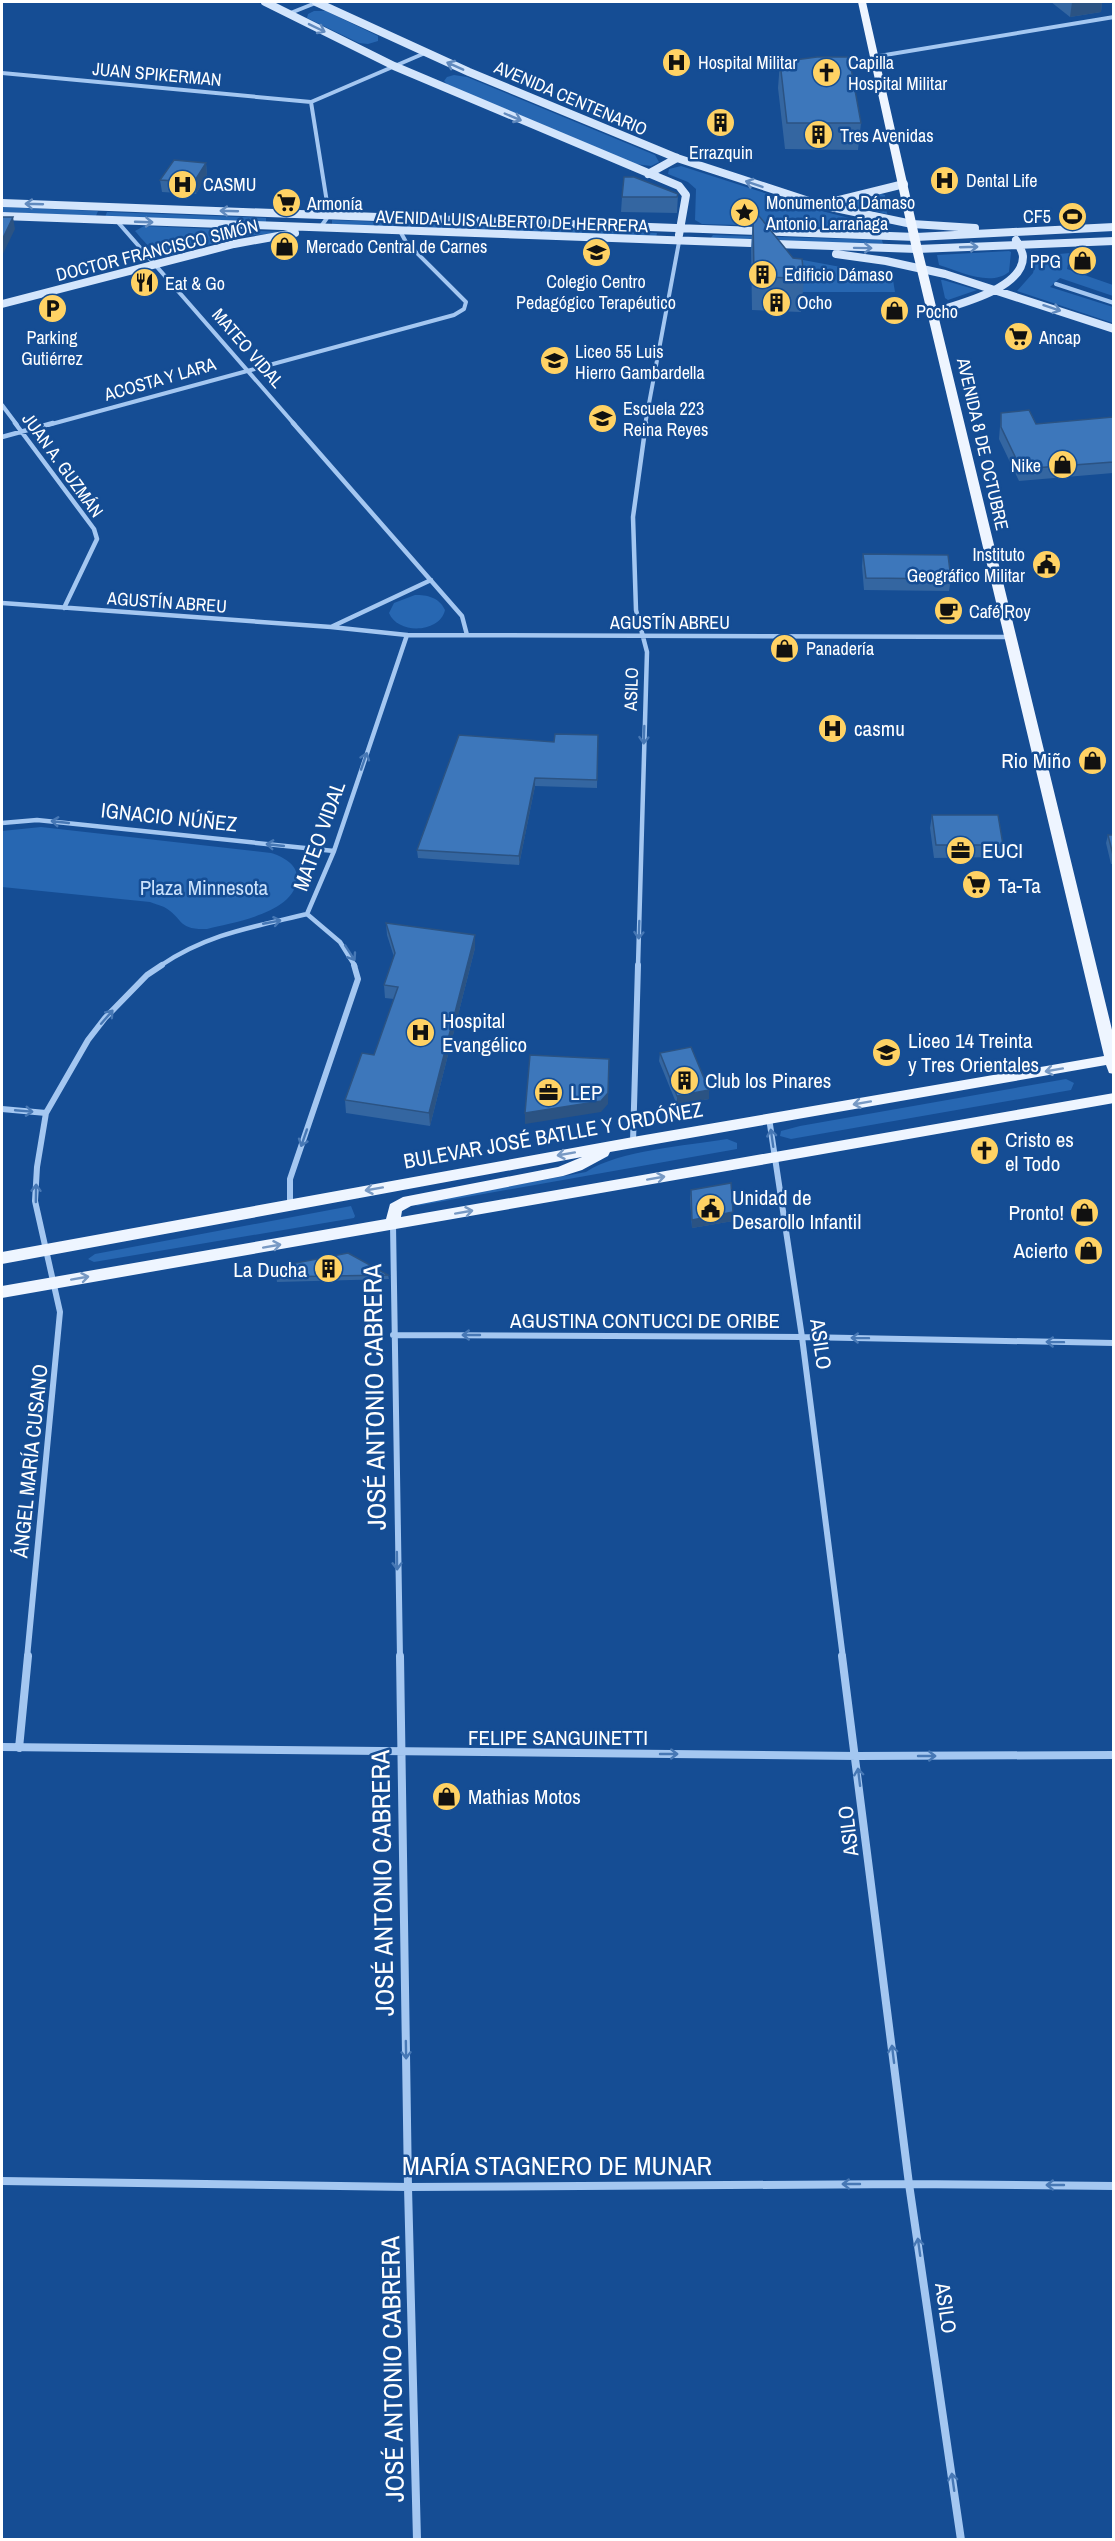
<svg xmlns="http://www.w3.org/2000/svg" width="1115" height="2541" viewBox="0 0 1115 2541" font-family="'Archivo Narrow',sans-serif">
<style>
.green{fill:#2767b2}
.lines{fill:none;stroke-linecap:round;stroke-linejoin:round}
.street-far3{stroke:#a4c7f1;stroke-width:4}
.street-far2{stroke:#a4c7f1;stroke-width:4.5}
.street-far1{stroke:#a4c7f1;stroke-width:6}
.street{stroke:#a4c7f1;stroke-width:8}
.secondary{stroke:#d3e5fc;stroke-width:8}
.primary{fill:#eef5ff;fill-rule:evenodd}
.wall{fill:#3466a1}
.shaded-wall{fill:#2b5383}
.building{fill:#3d77bb;stroke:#2b5383;stroke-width:1.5}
.oneway{stroke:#618abe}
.oneway2{stroke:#4778b5}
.oneway3{stroke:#7799c4}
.labels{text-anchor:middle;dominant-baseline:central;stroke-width:5;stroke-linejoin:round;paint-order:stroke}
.far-poi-label{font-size:18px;fill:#fff;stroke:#154d94;text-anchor:start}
.far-street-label{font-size:18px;fill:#fff;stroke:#154d94}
.poi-label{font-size:21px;fill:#fff;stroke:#154d94;text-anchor:start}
.street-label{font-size:21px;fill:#fff;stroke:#154d94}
.park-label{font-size:21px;fill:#cbe2fc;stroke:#154d94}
.near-street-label{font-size:26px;fill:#fff;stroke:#154d94}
</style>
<rect width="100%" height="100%" fill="#154d94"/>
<path class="green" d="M314 11H326L378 36V41L368 44 359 43 307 18 308 14Z
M454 75 467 77 655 155 659 162 651 166 635 164 448 85 444 81 447 77Z
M681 166 814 209 892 229 702 224 695 220 696 189 688 182 668 174 669 169Z
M881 194 885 195 887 214 845 204Z
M2 207 98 211 96 216 2 212Z
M107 212 266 218V223L105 217Z
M332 220 657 233 656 238 332 225Z
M144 226 286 232 247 236 184 250C162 265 148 246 135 231Z
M713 235 882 240 883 244 713 240 710 239Z
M1009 251 1011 252 1009 272C990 287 959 271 939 265L937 255Z
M1070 253 1067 269 1113 285V296L1060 278 1050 287 1113 307V323L1017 291 1033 273 1037 256Z
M771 259 803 260 884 275 893 280 895 292H799Z
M941 280H943L977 290 948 300 945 298Z
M415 595C427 595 439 597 445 610 440 633 398 635 389 613L394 603Z
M41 827 271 853C281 856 296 863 297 876 298 913 234 922 207 929 176 930 184 918 164 907 160 905 154 904 150 902L2 887V831Z
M1066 1079 1074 1083 1071 1090 791 1139 780 1136 781 1131 800 1126Z
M727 1139 737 1143V1149L416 1206 418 1203 586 1172C619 1150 686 1146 727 1139Z
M351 1206 355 1216 354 1218 94 1262 88 1259 95 1254Z"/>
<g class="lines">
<path class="street-far3" d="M288 14 318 2
M873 57 1114 17
M2 73 311 102 425 53
M311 102 329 215 320 228
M116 220 295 425
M1056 284 1114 303
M2 405 17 425
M48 425 454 315 464 309 466 302 406 242 400 231
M645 425 679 242"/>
<path class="street-far2" d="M15 423 94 529 97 539 64 608
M293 423 462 616 467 635
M2 437 53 423
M2 603 331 627 431 580
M331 627 407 635 1010 637
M2 823 37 820 334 851
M307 914 334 851 407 635
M307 914 340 942 355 966
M160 966C207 934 253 927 307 914
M638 966 647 652 636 610 633 517 646 423"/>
<path class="street-far1" d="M2 1109 46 1113
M769 1118 802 1337 843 1658
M633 1142 638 965
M290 1204V1179L358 979 354 965
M393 1225 400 1658
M393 1335 802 1337 1114 1343
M27 1658 60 1312 35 1201 37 1167 46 1113 88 1040 105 1018 147 975 162 965"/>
<path class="street" d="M400 1656 408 2187 417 2540
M842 1656 909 2184 961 2540
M2 1747 857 1756 1114 1755
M19 1748 28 1656
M2 2181 408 2187 909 2184 1114 2186"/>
<path class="secondary" d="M265 2 394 66 679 186 686 195 679 235
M316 2 469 72 677 158 821 205 912 224 975 228
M648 174 677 158
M2 203 916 237 1114 227
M823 204 904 184
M2 216 917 249 1114 241
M836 254 886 261 945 274 1114 329
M2 304 234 244 295 233
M934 312C958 304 1023 289 1023 257 1023 252 1019 245 1016 240"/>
<path class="primary" d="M858 2H866L922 249 1114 1038V1074L1109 1073 1106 1065 610 1152 608 1156 582 1170 563 1176 411 1206 402 1211 401 1217 1114 1093V1103L2 1298V1286L386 1219 390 1204 403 1197 558 1167 582 1157 2 1264V1252L633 1137 1104 1056 912 249Z"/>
</g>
<path class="wall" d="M1051 2H1102L1101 12 1070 17Z
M780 62 861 123 858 150 785 149 778 88Z
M206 163 207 175 196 194 162 192 160 180Z
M678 194 677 213 621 212 622 197Z
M753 216 804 279 801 312 752 310 751 249Z
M1001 413 1036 424 1113 417V473L1019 481 999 439Z
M863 554 951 579 949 591 864 590 862 566Z
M598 735 597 788 535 786 519 865 418 858 417 850 554 742Z
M932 815 1003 845 1001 857 934 858 930 828Z
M1108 835H1113V864H1111L1106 843Z
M386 923 475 935V948L430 1126 346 1113 345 1100 374 1055 394 999 385 998 384 985 394 957 387 935Z
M660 1053 709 1090V1099L677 1105 659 1061Z
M691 1190 733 1221 692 1228 690 1198Z
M275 1267 388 1275 389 1279 277 1282Z"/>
<path class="shaded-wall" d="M1072 2H1102L1101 12 1070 17Z
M206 163 207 175 196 194 194 182Z
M13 217 15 229 2 256V240Z
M535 778V786L519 865V856Z
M475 935V948L430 1126 429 1113Z
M609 1059 608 1104 601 1112 525 1124V1113Z
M709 1090V1099L677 1105V1096Z
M733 1212V1221L692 1228V1220Z"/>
<path class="building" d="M817 57H849L861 123H787L780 62Z
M174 160 206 163 194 182 160 180Z
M624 177H634L678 194 677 197H622Z
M753 216H759L793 258 802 259 804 279 754 276Z
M2 217H13L2 240Z
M1029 410 1036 424 1113 417V462L1021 469 1001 427V413Z
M863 554 948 555 951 579 866 578Z
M555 734 598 735 597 780 535 778 519 856 417 850 459 735 554 742Z
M932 815H998L1003 845H936Z
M1108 835H1113V855Z
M386 923 475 935 429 1113 345 1100 362 1053 374 1055 398 987 384 985 395 953Z
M691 1047 709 1090 677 1096 660 1053Z
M530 1055 609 1059 608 1093 601 1101 525 1113Z
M731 1183 733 1212 692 1220 691 1190Z
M348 1253 388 1275 276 1277 275 1267Z"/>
<defs><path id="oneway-shaft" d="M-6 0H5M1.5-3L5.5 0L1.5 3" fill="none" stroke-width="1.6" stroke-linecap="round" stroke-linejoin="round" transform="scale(1.5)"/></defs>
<g class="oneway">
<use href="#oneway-shaft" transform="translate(317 28) rotate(26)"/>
<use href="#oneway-shaft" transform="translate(455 66) rotate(-156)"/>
<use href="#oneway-shaft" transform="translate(513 117) rotate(23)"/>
<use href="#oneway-shaft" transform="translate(754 184) rotate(-161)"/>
<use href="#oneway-shaft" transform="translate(34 204) rotate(-178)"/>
<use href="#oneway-shaft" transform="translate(229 211) rotate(-178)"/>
<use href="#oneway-shaft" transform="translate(144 222) rotate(2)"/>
<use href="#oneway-shaft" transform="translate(969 247) rotate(-2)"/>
<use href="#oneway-shaft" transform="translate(863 248) rotate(1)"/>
<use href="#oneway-shaft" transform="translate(1052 308) rotate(18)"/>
</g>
<g class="oneway2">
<use href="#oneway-shaft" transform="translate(644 735) rotate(92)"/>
<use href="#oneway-shaft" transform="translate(364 761) rotate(-71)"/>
<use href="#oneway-shaft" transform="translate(60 822) rotate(-174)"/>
<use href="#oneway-shaft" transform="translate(275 845) rotate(-174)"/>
<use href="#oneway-shaft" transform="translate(272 922) rotate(-11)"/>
<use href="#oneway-shaft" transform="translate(639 930) rotate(92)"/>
<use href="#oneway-shaft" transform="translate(350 953) rotate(57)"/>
<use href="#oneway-shaft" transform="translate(107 1017) rotate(-49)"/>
<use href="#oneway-shaft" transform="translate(24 1111) rotate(5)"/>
<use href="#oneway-shaft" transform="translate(304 1138) rotate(109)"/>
<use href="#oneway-shaft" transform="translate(772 1138) rotate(-98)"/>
<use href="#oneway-shaft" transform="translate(36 1193) rotate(-89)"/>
<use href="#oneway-shaft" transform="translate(471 1335) rotate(-180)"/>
<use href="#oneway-shaft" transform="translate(860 1338) rotate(-179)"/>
<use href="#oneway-shaft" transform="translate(1055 1342) rotate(-179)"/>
<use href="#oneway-shaft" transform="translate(397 1561) rotate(89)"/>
<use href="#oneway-shaft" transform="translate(669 1754)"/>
<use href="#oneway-shaft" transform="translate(927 1756)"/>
<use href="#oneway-shaft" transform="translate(859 1777) rotate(-97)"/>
<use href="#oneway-shaft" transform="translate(406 2050) rotate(89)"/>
<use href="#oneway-shaft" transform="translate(893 2054) rotate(-97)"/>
<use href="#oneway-shaft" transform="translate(851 2184) rotate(180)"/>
<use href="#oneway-shaft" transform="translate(1055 2185) rotate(-180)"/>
<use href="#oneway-shaft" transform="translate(919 2247) rotate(-98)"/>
<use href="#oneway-shaft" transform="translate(953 2482) rotate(-98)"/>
</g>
<g class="oneway3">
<use href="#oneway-shaft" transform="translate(1054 1070) rotate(170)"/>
<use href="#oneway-shaft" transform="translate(862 1103) rotate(170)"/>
<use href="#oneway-shaft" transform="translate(566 1154) rotate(170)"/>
<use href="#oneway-shaft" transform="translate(656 1178) rotate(-10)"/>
<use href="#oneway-shaft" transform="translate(374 1189) rotate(170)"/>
<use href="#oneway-shaft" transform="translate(464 1212) rotate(-10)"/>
<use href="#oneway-shaft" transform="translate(272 1246) rotate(-10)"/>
<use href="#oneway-shaft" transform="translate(80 1278) rotate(-10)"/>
</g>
<defs>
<symbol id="hospital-disc" viewBox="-11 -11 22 22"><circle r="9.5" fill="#ffd264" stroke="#154d94"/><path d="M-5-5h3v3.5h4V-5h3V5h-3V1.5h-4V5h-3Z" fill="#111"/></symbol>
<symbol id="church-disc" viewBox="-11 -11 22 22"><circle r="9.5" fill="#ffd264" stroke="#154d94"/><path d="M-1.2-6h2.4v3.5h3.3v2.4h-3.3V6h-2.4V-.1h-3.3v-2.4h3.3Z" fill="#111"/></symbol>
<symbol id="building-disc" viewBox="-11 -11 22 22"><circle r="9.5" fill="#ffd264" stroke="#154d94"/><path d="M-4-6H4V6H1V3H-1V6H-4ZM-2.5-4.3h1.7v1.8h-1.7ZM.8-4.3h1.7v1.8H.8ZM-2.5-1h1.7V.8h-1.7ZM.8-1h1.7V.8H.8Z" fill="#111"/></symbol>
<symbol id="supermarket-disc" viewBox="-11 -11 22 22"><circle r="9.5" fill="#ffd264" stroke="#154d94"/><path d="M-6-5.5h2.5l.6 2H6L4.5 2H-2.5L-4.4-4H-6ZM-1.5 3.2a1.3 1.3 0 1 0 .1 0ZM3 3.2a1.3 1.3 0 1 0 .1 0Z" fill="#111"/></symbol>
<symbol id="sight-disc" viewBox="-11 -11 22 22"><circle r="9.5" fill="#ffd264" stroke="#154d94"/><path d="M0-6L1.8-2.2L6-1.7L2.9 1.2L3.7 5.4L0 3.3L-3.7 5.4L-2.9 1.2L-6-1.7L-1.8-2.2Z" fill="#111"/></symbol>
<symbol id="stadium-disc" viewBox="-11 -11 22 22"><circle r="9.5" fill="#ffd264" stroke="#154d94"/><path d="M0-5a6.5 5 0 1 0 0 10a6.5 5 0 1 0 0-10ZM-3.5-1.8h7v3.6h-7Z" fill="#111"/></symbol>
<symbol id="shop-disc" viewBox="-11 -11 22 22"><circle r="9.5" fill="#ffd264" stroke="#154d94"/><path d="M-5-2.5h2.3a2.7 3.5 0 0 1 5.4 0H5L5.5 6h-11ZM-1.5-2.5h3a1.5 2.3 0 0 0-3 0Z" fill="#111"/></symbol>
<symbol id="school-disc" viewBox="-11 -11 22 22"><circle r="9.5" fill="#ffd264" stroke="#154d94"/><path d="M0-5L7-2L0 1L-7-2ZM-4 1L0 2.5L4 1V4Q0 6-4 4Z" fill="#111"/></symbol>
<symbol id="restaurant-disc" viewBox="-11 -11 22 22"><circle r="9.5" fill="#ffd264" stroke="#154d94"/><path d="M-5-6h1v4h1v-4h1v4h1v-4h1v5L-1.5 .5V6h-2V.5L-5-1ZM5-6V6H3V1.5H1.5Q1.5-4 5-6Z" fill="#111"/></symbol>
<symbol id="parking-disc" viewBox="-11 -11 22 22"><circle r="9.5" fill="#ffd264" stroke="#154d94"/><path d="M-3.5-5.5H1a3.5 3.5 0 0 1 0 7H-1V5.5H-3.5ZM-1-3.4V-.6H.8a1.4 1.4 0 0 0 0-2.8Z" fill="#111"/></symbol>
<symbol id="civic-disc" viewBox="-11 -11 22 22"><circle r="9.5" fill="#ffd264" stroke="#154d94"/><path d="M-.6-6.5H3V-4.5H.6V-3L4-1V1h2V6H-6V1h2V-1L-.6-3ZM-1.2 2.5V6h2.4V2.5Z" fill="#111"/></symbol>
<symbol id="cafe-disc" viewBox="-11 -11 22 22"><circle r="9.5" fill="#ffd264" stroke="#154d94"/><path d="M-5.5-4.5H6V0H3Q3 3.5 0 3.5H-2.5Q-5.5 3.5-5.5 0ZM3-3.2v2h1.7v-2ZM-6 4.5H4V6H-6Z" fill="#111"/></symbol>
<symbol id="office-disc" viewBox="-11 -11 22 22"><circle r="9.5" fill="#ffd264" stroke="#154d94"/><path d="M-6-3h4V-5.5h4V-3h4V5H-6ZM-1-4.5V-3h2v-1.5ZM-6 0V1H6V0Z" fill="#111"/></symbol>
</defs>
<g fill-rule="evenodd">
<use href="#hospital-disc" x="660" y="46" width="33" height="33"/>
<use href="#church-disc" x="810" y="56" width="33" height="33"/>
<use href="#building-disc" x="704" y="106" width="33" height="33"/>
<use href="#building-disc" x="802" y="118" width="33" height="33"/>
<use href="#hospital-disc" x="928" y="164" width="33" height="33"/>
<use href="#hospital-disc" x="166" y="168" width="33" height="33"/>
<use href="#supermarket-disc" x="270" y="186" width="33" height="33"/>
<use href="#sight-disc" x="728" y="196" width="33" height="33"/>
<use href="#stadium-disc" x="1056" y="200" width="33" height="33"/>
<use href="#shop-disc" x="268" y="230" width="33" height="33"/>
<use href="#school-disc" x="580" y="236" width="33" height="33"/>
<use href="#shop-disc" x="1066" y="244" width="33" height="33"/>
<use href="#building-disc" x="746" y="258" width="33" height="33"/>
<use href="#restaurant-disc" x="128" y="266" width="33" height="33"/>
<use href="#building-disc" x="760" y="286" width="33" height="33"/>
<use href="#parking-disc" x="36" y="292" width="33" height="33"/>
<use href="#shop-disc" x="878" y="294" width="33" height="33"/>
<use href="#supermarket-disc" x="1002" y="320" width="33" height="33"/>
<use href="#school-disc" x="538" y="344" width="33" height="33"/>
<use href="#school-disc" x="586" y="402" width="33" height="33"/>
<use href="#shop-disc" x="1046" y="448" width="33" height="33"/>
<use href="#civic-disc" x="1030" y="548" width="33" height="33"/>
<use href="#cafe-disc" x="932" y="594" width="33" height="33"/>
<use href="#shop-disc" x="768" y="632" width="33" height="33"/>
<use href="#hospital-disc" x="816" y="712" width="33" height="33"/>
<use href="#shop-disc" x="1076" y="744" width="33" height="33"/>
<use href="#office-disc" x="944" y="834" width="33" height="33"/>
<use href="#supermarket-disc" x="960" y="868" width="33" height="33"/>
<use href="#hospital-disc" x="404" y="1016" width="33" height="33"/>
<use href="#school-disc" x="870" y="1036" width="33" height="33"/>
<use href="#building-disc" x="668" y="1064" width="33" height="33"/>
<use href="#office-disc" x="532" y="1076" width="33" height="33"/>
<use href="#church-disc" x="968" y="1134" width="33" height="33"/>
<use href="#civic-disc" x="694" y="1192" width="33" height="33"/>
<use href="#shop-disc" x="1068" y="1196" width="33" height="33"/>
<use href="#shop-disc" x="1072" y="1234" width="33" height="33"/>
<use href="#building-disc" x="312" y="1252" width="33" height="33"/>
<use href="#shop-disc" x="430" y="1780" width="33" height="33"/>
</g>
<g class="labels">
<g class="far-poi-label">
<text x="698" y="62">Hospital Militar</text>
<text x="848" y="62">Capilla<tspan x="848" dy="21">Hospital Militar</tspan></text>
<text x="840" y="135">Tres Avenidas</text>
<text x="721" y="152" text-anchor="middle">Errazquin</text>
<text x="966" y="180">Dental Life</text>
<text x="203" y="184">CASMU</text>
<text x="766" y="202">Monumento a Dámaso<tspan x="766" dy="21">Antonio Larrañaga</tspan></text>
<text x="307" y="203">Armonía</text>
<text x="1051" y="216" text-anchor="end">CF5</text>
<text x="306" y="246">Mercado Central de Carnes</text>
<text x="1061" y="261" text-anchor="end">PPG</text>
<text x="784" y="274">Edificio Dámaso</text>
<text x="596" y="281" text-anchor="middle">Colegio Centro<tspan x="596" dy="21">Pedagógico Terapéutico</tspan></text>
<text x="165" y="283">Eat &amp; Go</text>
<text x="797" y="302">Ocho</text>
<text x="916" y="311">Pocho</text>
<text x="52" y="337" text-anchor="middle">Parking<tspan x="52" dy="21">Gutiérrez</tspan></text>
<text x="1039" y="337">Ancap</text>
<text x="575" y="351">Liceo 55 Luis<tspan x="575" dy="21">Hierro Gambardella</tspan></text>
<text x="623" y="408">Escuela 223<tspan x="623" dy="21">Reina Reyes</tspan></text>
<text x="1041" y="465" text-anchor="end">Nike</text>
<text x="1025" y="554" text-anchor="end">Instituto<tspan x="1025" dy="21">Geográfico Militar</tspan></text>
<text x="969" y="611">Café Roy</text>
<text x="806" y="648">Panadería</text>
</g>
<g class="far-street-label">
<text transform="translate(157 74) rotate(5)">JUAN SPIKERMAN</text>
<text transform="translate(571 98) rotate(23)">AVENIDA CENTENARIO</text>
<text transform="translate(512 221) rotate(2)">AVENIDA LUIS ALBERTO DE HERRERA</text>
<text transform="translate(157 250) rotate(-14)">DOCTOR FRANCISCO SIMÓN</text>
<text transform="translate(248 348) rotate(49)">MATEO VIDAL</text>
<text transform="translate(160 379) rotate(-16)">ACOSTA Y LARA</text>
<text transform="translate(983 444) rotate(77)">AVENIDA 8 DE OCTUBRE</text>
<text transform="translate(63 465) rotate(54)">JUAN A. GUZMÁN</text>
<text transform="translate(167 602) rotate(4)">AGUSTÍN ABREU</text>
<text x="670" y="622">AGUSTÍN ABREU</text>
<text transform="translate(631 689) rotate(-88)">ASILO</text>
</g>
<g class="poi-label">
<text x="854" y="728">casmu</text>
<text x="1071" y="760" text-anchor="end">Rio Miño</text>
<text x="982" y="850">EUCI</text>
<text x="998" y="885">Ta-Ta</text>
<text x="442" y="1020">Hospital<tspan x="442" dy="24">Evangélico</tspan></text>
<text x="908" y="1040">Liceo 14 Treinta<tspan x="908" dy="24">y Tres Orientales</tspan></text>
<text x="705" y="1080">Club los Pinares</text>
<text x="570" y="1092">LEP</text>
<text x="1005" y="1139">Cristo es<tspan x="1005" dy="24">el Todo</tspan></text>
<text x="732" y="1197">Unidad de<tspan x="732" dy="24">Desarollo Infantil</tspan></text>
<text x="1064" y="1212" text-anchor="end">Pronto!</text>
<text x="1068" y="1250" text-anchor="end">Acierto</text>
<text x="307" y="1269" text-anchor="end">La Ducha</text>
<text x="468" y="1796">Mathias Motos</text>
</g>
<g class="street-label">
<text transform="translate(169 817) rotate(6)">IGNACIO NÚÑEZ</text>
<text transform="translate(319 836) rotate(-70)">MATEO VIDAL</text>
<text transform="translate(553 1135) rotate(-10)">BULEVAR JOSÉ BATLLE Y ORDÓÑEZ</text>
<text x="645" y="1320">AGUSTINA CONTUCCI DE ORIBE</text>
<text transform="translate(821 1344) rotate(82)">ASILO</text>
<text transform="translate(30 1461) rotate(-84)">ÁNGEL MARÍA CUSANO</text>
<text x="558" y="1737">FELIPE SANGUINETTI</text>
<text transform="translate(848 1831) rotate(-97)">ASILO</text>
<text transform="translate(946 2308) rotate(82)">ASILO</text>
</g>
<g class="park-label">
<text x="204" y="887">Plaza Minnesota</text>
</g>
<g class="near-street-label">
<text transform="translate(374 1397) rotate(-91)">JOSÉ ANTONIO CABRERA</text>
<text transform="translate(382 1883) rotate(-91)">JOSÉ ANTONIO CABRERA</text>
<text x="557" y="2165">MARÍA STAGNERO DE MUNAR</text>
<text transform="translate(392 2369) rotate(-91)">JOSÉ ANTONIO CABRERA</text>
</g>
</g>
<rect width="1115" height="2541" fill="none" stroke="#ffffff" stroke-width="6"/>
</svg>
